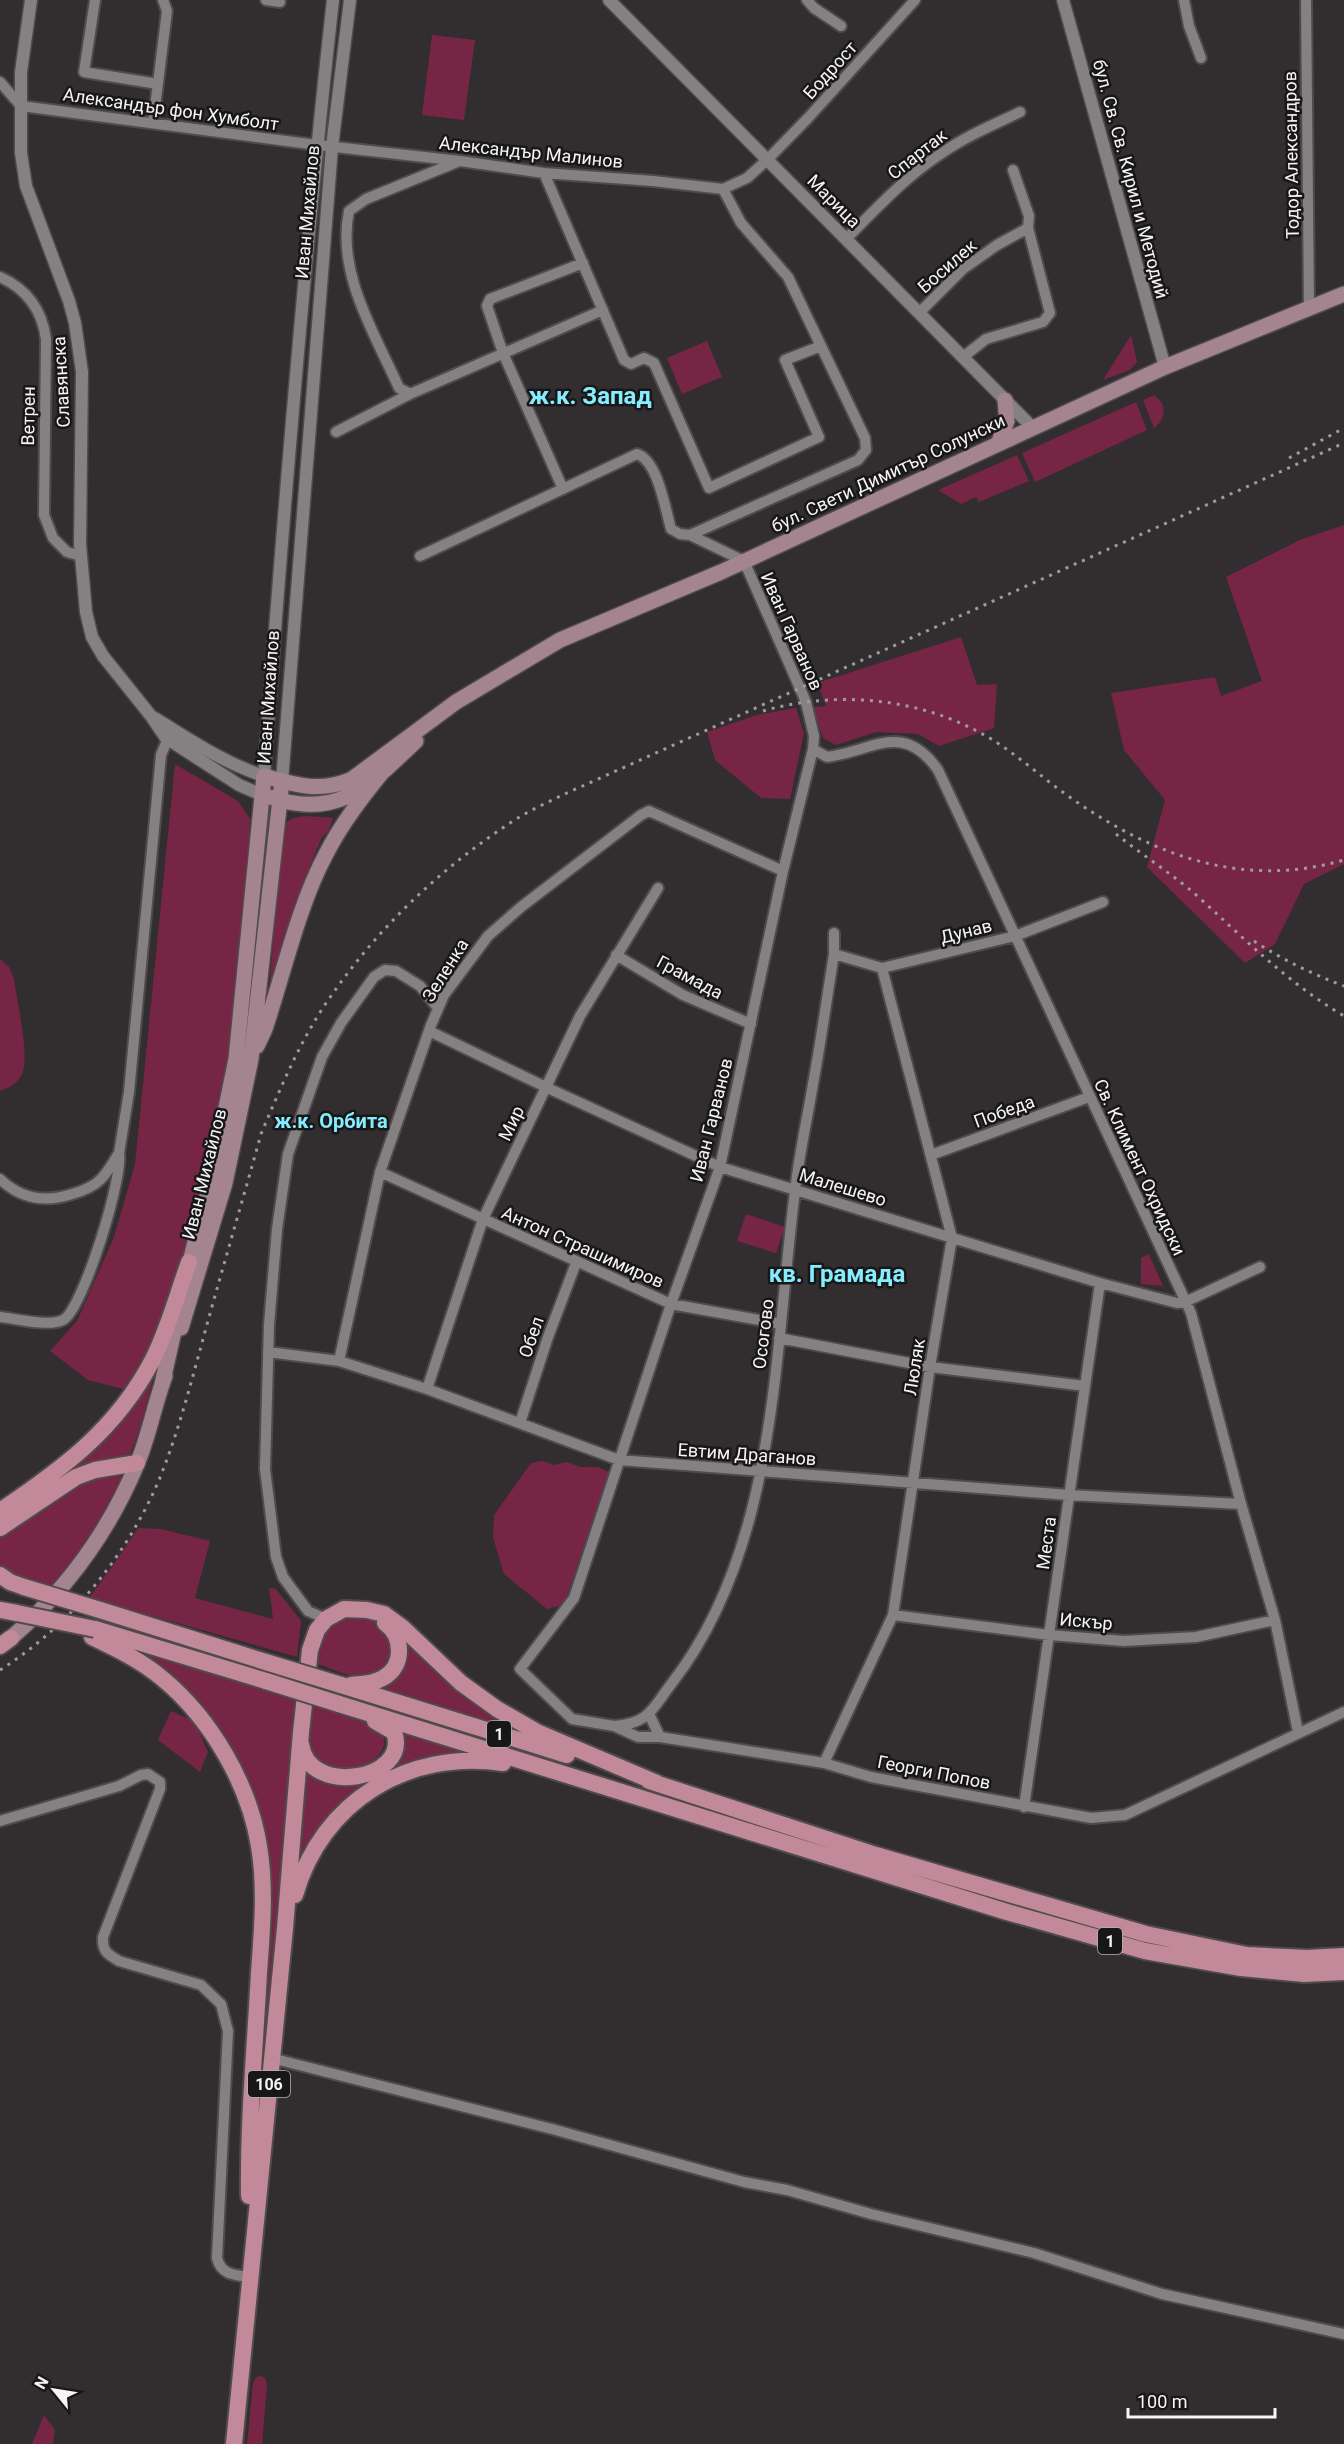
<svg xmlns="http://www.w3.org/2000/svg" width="1344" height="2444" viewBox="0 0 1344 2444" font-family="Roboto,sans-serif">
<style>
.green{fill:#762545}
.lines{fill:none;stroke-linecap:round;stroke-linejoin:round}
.minor-casing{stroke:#4f4b4c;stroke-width:14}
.tertiary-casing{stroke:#4f4b4c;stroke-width:15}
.secondary-casing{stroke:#4f4b4c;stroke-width:18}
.primary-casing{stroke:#4f4b4c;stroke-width:20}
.minor{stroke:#858081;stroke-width:10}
.tertiary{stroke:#858081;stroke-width:12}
.secondary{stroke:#a4848e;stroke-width:15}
.primary{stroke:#c2899b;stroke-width:16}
.rail{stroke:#9f9b9c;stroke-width:3;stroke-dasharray:3 6;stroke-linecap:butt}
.primary-bridge-casing{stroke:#4f4b4c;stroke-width:20;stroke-linecap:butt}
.primary-bridge{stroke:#c2899b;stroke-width:16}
.labels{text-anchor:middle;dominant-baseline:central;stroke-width:5;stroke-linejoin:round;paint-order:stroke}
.shield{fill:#181717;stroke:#b4b2b2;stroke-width:1.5}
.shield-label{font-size:16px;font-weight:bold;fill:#f7f4f5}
.street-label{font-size:18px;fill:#f7f4f5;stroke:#181717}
.neighbourhood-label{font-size:20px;font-weight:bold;fill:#85edff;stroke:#181717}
.district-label{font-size:24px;font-weight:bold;fill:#85edff;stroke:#181717}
</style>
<rect width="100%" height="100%" fill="#322e2f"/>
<path class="green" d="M432 35 475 40 464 120 422 115Z
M1131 335 1137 362 1130 370 1103 380Z
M707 341 722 377 682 394 667 358Z
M1154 395C1167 404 1167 418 1154 428L1143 400Z
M1136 402 1147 430 1035 482 1022 453Z
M1017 455 1029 481 979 502 976 497 961 504 938 490Z
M1344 525V864L1304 884 1275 944 1245 963 1147 867 1165 800 1124 750 1111 693 1215 677 1221 696 1262 681 1226 577 1302 539Z
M961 637 977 685 997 684 994 728 939 746 918 734 876 732 836 745 823 738 813 707 826 706 817 683Z
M796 708 804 733 790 799 761 798 715 760 707 732 757 715Z
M175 764 238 801 250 819 245 916 231 1043 211 1156 170 1315 145 1358 123 1389 88 1380 50 1351 77 1321 114 1237 135 1164Z
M308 816 333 818 328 832 322 837 310 865 308 880 268 1001 283 829C288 817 296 817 308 816Z
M0 959 9 967 14 979C17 1000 30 1057 22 1074 18 1083 9 1088 0 1091Z
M746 1214 785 1227 776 1253 737 1241Z
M1149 1254 1163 1286 1141 1284V1258Z
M156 1368 140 1428 128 1461 0 1520Z
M542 1461 554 1465 566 1462 581 1467H598L609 1472 566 1599 559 1606 547 1609 504 1574 493 1538 494 1515 531 1463Z
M106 1475 123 1477 90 1537 53 1588 9 1577 0 1569V1536L78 1480Z
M138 1528 161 1529 210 1541 195 1598 273 1619 269 1588 276 1589 301 1621 297 1657 89 1598 114 1564Z
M350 1615C403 1617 405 1677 364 1679 355 1679 325 1666 315 1663 319 1636 325 1627 350 1615Z
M404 1639 534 1737 375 1689C404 1676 407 1669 404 1639Z
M129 1646 296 1700 267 2044 255 2141 268 1912 237 1761Z
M310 1704C331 1710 359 1714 376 1727 404 1748 355 1784 323 1766 317 1762 311 1755 306 1750Z
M171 1711 194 1721 208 1752 200 1772 158 1740Z
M400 1728 484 1753 403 1767 302 1857 294 1867 303 1769C331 1784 345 1789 375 1777Z
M260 2376 265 2378 267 2384 262 2444H247L253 2383 256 2377Z
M44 2415 55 2430 53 2444H32Z"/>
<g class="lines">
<defs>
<path id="minor" d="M95 0 84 72 158 84
M266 0 280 2
M807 0 814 8 841 26
M1184 0 1189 26 1201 58
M1306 0 1309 309
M0 82 21 106 317 145 460 161 544 173 653 181 723 189 747 178 767 160 808 118 915 0
M153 123 167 11 163 0
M457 162 366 199 349 211C336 273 375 334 399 388L410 394 603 310
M544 173 624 360 631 364 644 358 654 363 709 488 819 437 785 360 821 346
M846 239C876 209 906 176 942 153 966 136 993 125 1020 112
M0 277C27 289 42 310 46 339L44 515 53 538 67 552 81 556
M919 313 963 269 997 245 1028 228
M963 357 986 339 1043 322 1050 313 1028 228 1029 216 1013 170
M336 432 410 394
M563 489 503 353 487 306 490 299 583 263
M690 535 744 561 806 702 814 736 813 749 783 871 720 1167 671 1304 574 1598 520 1669 572 1719 614 1726 638 1737H660L824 1763 871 1777 1091 1818 1125 1815 1344 1712
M420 556 637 454C658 461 665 508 671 529L680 534 690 535 858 460 866 450 865 438 788 277 741 223 723 189
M813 749 827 757C873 751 903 720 938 770L1191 1313 1241 1504 1275 1620 1298 1732
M834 954 882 968 1015 936 1103 902
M616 955 683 995 751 1024
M429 1031 552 1090 720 1167 1100 1283 1177 1303 1185 1302 1260 1267
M931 1155 1089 1097
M380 1172 671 1304 781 1324
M0 1179C21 1199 45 1203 72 1194 83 1191 93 1187 101 1179 108 1172 114 1161 119 1153
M0 1317C17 1319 49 1327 63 1320 83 1310 124 1175 119 1153L129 1092 161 755 171 731
M779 1338 930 1367 1085 1386
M268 1352 339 1361 427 1389 619 1460 1069 1495 1241 1504
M339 1361 380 1172 431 1025 444 995 488 936 521 907 641 815 649 811 783 871
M427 1389 483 1219 580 1016 658 888
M520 1423 548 1337 576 1263
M893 1615 1049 1635 1124 1641 1196 1637 1275 1620
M326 1619 308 1611 283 1577 276 1557 265 1469 269 1325 277 1229 288 1154 322 1057 341 1023 374 977 385 970 396 971 420 986 438 1008
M649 1714 660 1737
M614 1726C650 1723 652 1709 672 1683 777 1548 774 1354 795 1191 799 1155 807 1120 813 1084 821 1041 827 997 834 954V933
M824 1763 893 1615 930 1367 952 1238 882 968
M1024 1807 1100 1283
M0 1821 119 1786 141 1775 148 1774 160 1782V1789L103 1937C102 1951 107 1954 119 1961L201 1985 221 2004 228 2031 217 2258C221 2275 235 2275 250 2277
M271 2058 552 2129 744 2182 787 2190 871 2214 1034 2253 1162 2294 1344 2334"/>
<path id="tertiary" d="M31 0 21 72V153L26 186 69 301 75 323 82 372 80 544 86 612 92 637 103 656 151 716 166 738 239 785 262 795
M609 0 1033 428
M1063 0 1165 367
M151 716C188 738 223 763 264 776 283 517 304 258 333 0
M282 781 332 147 350 0"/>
<path id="secondary" d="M998 444 1007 421 1005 400
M270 797C340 821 370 784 416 741
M257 1046 265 1029C283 975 299 904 326 854 342 823 362 797 384 770
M187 1273 211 1180 236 1059 264 776C295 785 321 793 352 779L456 702 560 640 721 572 1165 367 1344 294
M181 1328 225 1183 251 1059 282 781
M162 1384 178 1314
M11 1638C65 1591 109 1531 137 1464 149 1436 154 1405 165 1376"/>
<path id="primary" d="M0 1511C62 1469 116 1430 152 1361 168 1330 177 1295 189 1262
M0 1528 76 1477 95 1470 137 1463
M0 1575 10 1582 24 1587
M0 1610 17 1613
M100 1610 269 1663
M95 1629 266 1681
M92 1637C117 1649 142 1661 163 1679 211 1719 249 1784 259 1846 266 1888 262 1931 259 1973 255 2047 248 2122 249 2196
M0 1646 11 1638
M341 1685 567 1755
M351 1685C361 1684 373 1684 383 1678 405 1666 403 1636 385 1623
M339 1704 1007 1912 1145 1951 1241 1968 1304 1974 1344 1972
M301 1744C308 1798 411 1780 394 1732L375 1721
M649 1781 876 1855 1146 1934 1247 1955 1307 1958 1344 1956
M295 1895C322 1801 408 1749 503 1763
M234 2444 285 1928 301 1732 310 1650 317 1630 326 1619 344 1609 367 1610 384 1614 403 1628 461 1683 497 1709 537 1732 657 1783"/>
</defs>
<use href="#minor" class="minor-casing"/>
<use href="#tertiary" class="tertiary-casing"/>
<use href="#secondary" class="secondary-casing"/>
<use href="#primary" class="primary-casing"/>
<use href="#minor" class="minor"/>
<use href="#tertiary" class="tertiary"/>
<use href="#secondary" class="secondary"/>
<use href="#primary" class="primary"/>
<path class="rail" d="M1289 458 1344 428
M763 711C832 691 911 697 975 730 1011 748 1039 776 1071 798 1154 856 1243 889 1344 860
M1116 834C1141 854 1169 872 1194 893 1244 938 1285 981 1344 1016
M1254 941C1283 960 1312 974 1344 986
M0 1670C70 1626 127 1555 159 1480 179 1431 192 1379 206 1328 224 1263 243 1199 261 1134 281 1087 301 1038 331 996 379 927 440 869 510 823 528 811 548 802 567 793L1344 443"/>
<defs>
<path id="primary-bridge" d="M24 1587 100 1610
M17 1613 95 1629
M269 1663 341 1685
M266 1681 339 1704"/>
</defs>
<use href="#primary-bridge" class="primary-bridge-casing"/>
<use href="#primary-bridge" class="primary-bridge"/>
</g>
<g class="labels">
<g class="shield">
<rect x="487" y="1721" width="24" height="26" rx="4.5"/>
<rect x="1098" y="1928" width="24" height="26" rx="4.5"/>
<rect x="248" y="2071" width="42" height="26" rx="4.5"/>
</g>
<g class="shield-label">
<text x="499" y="1734">1</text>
<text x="1110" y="1941">1</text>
<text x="269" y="2084">106</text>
</g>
<g class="street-label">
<text transform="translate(830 70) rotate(-48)">Бодрост</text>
<text transform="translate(171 109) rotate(8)">Александър фон Хумболт</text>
<text transform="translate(531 152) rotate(6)">Александър Малинов</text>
<text transform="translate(917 154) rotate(-38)">Спартак</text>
<text transform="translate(1291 155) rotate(-91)">Тодор Александров</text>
<text transform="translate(1131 179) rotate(75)">бул. Св. Св. Кирил и Методий</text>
<text transform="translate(834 201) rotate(45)">Марица</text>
<text transform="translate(307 212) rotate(-85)">Иван Михайлов</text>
<text transform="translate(947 266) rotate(-41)">Босилек</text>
<text transform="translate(61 382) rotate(-93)">Славянска</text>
<text transform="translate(28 416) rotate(-89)">Ветрен</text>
<text transform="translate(888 473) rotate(-25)">бул. Свети Димитър Солунски</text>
<text transform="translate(792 631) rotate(66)">Иван Гарванов</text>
<text transform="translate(268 697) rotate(-86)">Иван Михайлов</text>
<text transform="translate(966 931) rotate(-14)">Дунав</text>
<text transform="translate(445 970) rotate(-58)">Зеленка</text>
<text transform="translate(690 977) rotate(28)">Грамада</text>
<text transform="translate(1004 1111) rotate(-20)">Победа</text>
<text transform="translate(711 1120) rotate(-76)">Иван Гарванов</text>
<text transform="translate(511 1123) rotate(-64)">Мир</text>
<text transform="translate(1140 1167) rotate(65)">Св. Климент Охридски</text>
<text transform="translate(204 1174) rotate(-76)">Иван Михайлов</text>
<text transform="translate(843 1187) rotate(17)">Малешево</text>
<text transform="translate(583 1247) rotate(24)">Антон Страшимиров</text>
<text transform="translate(763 1334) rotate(-83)">Осогово</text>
<text transform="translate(531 1337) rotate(-71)">Обел</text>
<text transform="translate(914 1367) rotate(-81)">Люляк</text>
<text transform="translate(747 1454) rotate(4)">Евтим Драганов</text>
<text transform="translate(1046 1543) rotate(-82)">Места</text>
<text transform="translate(1086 1621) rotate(5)">Искър</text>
<text transform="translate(934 1772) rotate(11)">Георги Попов</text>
</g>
<g class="neighbourhood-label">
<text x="331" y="1121">ж.к. Орбита</text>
</g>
<g class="district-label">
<text x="590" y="396">ж.к. Запад</text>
<text x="837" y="1274">кв. Грамада</text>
</g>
</g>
<g transform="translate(54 2390) rotate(300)" stroke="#181717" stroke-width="4.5" paint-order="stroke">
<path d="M0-4.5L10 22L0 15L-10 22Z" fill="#f7f4f5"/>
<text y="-9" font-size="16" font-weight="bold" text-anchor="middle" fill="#f7f4f5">N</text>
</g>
<path d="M1128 2408v9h147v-9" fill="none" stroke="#f7f4f5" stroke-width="3"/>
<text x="1137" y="2408" font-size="18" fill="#f7f4f5" stroke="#181717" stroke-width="4.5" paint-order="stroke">100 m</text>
</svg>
